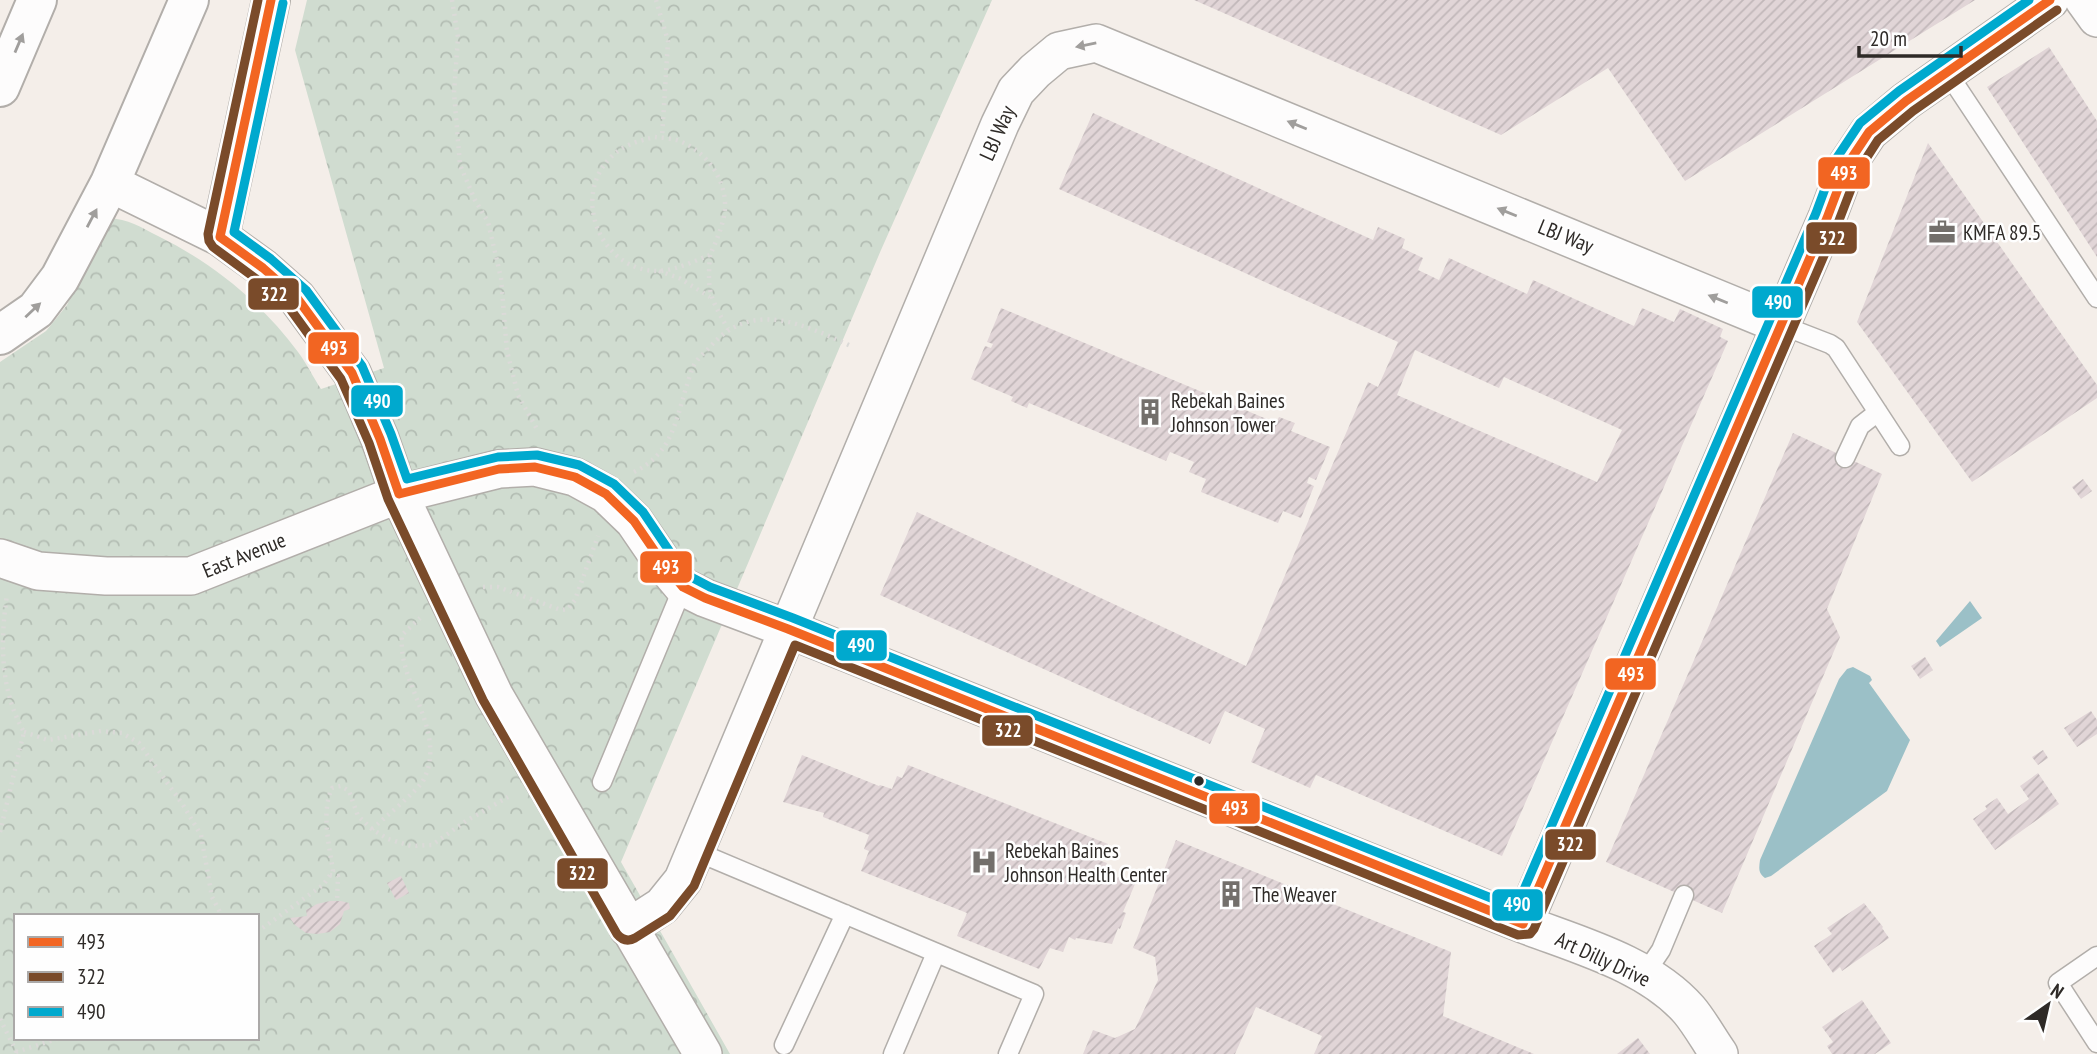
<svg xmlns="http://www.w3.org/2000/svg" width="2097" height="1054" viewBox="0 0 2097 1054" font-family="'PT Sans Narrow',sans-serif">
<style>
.forest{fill:url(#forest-crowns);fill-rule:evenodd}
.water{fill:#9bc0c7}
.building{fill:url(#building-hatch);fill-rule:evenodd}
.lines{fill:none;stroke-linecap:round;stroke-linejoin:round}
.service-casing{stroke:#b2aeaa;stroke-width:21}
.minor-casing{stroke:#b2aeaa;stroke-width:40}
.secondary-casing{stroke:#b2aeaa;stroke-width:42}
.path{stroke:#dbdad8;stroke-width:4.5;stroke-dasharray:2 5;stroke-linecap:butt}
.service{stroke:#fdfcfc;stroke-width:18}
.minor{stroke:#fdfcfc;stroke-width:37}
.secondary{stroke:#fdfcfc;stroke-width:38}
.bus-1-casing{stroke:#fefefe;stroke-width:14}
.bus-2-casing{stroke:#fefefe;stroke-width:14}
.bus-3-casing{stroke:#fefefe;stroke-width:14}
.bus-1{stroke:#f26522;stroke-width:9}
.bus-2{stroke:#7a4b2a;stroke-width:9}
.bus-3{stroke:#00a9ce;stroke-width:9}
.oneway{fill:#a09e9c}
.bus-dot{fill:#2e2a27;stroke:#fefefe;stroke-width:2.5}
.labels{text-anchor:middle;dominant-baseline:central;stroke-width:5;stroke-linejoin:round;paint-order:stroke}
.street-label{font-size:21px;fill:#2e2a27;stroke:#fefefe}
.poi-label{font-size:21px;fill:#2e2a27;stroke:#fefefe;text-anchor:start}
.line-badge{stroke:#fefefe;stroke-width:2.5}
.badge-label{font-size:19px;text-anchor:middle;font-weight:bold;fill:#fff}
</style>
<defs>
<pattern id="forest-crowns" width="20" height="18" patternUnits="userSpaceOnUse" patternTransform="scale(1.75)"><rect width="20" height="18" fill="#d0dcd0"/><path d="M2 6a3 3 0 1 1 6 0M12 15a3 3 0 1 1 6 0" fill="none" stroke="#b3bdb3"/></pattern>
<pattern id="building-hatch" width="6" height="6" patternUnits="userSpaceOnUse" patternTransform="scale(1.75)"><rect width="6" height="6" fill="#e1d5d7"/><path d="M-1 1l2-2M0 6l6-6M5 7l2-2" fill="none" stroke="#c1b7b9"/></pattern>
</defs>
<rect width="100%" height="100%" fill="#f4eee9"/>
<path class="forest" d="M307 0H992L881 250 621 862 730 1054H0V362L46 331 67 305 108 218C129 219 140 227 158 236 213 263 262 303 298 352 307 364 313 377 321 389L384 368 295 50ZM16 916H257V1038H16Z"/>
<path class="water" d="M1970 601 1982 618 1940 647 1936 641Z
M1853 667 1870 676 1872 680 1869 683 1910 740 1887 791 1771 876 1765 878C1758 873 1759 868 1760 860L1839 679 1847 669Z"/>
<path class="building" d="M1194 0H1975L1685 181 1608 68 1501 135Z
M2049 47 2097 121V257L1987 87Z
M1093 113 1373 240 1378 227 1405 239 1402 248 1423 258 1418 270 1439 280 1449 258 1527 294 1533 280 1634 326 1642 308 1674 322 1680 309 1723 329 1720 337 1728 341 1502 856 1316 775 1310 788 1251 762 1265 729 1225 711 1210 744 880 595 917 512 1246 666 1368 382 1378 387 1398 342 1059 189ZM1415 350 1499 388 1504 377 1622 430 1597 482 1397 395Z
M1928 143 2097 385V398L1972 482 1857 322Z
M1001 308 1276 423 1279 417 1295 423 1291 431 1330 447 1316 480 1309 477 1307 483 1314 486 1301 518 1283 511 1278 523 1201 492 1206 479 1189 472 1194 462 1170 452 1166 461 1029 403 1027 408 1011 401 1013 397 971 379 985 346 991 348 993 344 987 342Z
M1793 433 1882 474 1827 609 1840 637 1722 913 1606 862Z
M2083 479 2092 491 2081 499 2072 487Z
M1925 657 1933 670 1920 679 1911 666Z
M2091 711 2097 720V734L2077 747 2064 728Z
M2043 750 2048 758 2038 765 2032 757Z
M802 755 879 786 880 785 892 789 897 776 902 778 908 765 1108 844 1101 861 1107 863 1101 878 1115 884 1118 877 1135 884 1123 912 1126 913 1120 929 1118 928 1112 944 1076 938 1075 940 1069 937 1063 952 1050 948 1039 969 957 936 967 913 861 871 869 851 864 849 869 835 823 817 824 813 783 802Z
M2038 773 2059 804 1995 850 1973 819 1987 809 1985 806 1997 798 2008 814 2029 799 2020 786Z
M1176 840 1451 952 1443 1016 1534 1054H1314L1322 1036 1256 1007 1235 1054H1083L1093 1030 1115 1038 1135 1029 1158 980 1155 957 1133 948Z
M401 876 409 893 396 900 387 883Z
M330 901H341L349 903 350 909 344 911 340 924 330 932 317 934 306 933 295 925 290 918 307 916 306 910 317 904Z
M1864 903 1883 927 1882 928 1889 938 1842 971 1840 967 1833 973 1814 946 1832 934 1827 928Z
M1862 1000 1891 1043 1875 1054H1832L1827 1046 1833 1042 1822 1027Z
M1638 1038 1650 1054H1617Z"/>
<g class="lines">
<defs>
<path id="service" d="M1947 72 2097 298
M1781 325 1830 344 1836 348 1900 446
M1845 458 1860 426 1878 412
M602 782 683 587
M695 851 1034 994 1008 1054
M2097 956 2058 983 2097 1043
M1644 975 1661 950 1684 895
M784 1045 845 914
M893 1054 936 953"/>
<path id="minor" d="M2084 0 2097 18
M110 183 220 237 263 268 297 298 352 373 380 439 399 494 494 695 703 1054
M220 237 271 0
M0 558 38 571 106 576H191L399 494 499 469 535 467 575 477 606 494 634 521 662 562 683 587 705 598 788 629 1523 924C1578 945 1649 964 1689 1010 1700 1023 1709 1040 1719 1054
M1523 924 1827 218 1847 165 1869 132 1906 101 2050 0
M628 928 662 906 683 880 1000 124 1016 91 1035 71 1059 51 1096 43 1781 325"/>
<path id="secondary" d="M0 87 37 0
M0 335 36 310 60 278 110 183 189 0"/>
</defs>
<use href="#service" class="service-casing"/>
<use href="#minor" class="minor-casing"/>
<use href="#secondary" class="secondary-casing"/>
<path class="path" d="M452 0 458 37 454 93 460 165 475 200 488 222 501 278 507 351 518 395 538 431
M656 0 668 41 662 138
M655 137C663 138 674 138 682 142 706 153 723 175 725 202 726 220 717 239 710 255 694 261 676 270 659 271 601 272 570 197 611 157 623 145 638 141 655 137Z
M710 255C707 293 710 297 728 329
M659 271 679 278 710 297
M634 472C671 454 675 424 686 388 688 382 690 374 693 367 696 360 704 353 710 347 752 298 805 325 853 347
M483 587H498L561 610 568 609 575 600 598 536
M24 732 48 740 101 731 122 733 139 743 183 805 201 835 212 897 222 916
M372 829C383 819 417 791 423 781 449 731 397 685 402 635L420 618
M0 832 24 732C0 690 0 643 7 595
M330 875 338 876 337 901
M257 932 323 885 333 871C329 844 321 813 332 788L341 786 349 791 358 816 372 829 388 839 411 846 432 845 466 821 508 797
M0 1019 17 1053
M16 1052 60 1038"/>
<use href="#service" class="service"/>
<use href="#minor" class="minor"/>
<use href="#secondary" class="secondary"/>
<defs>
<path id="bus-1" d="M220 237 263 268 297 298 352 373 380 439 399 494
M220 237 271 0
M399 494 499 469 535 467 575 477 606 494 634 521 662 562 683 587 705 598 788 629 1523 924
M1523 924 1827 218 1847 165 1869 132 1906 101 2050 0"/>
<path id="bus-2" d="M258 0 208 234 209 241 213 247 255 278 288 306 341 379 369 443 388 499 483 700 617 934C622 940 628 942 635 938L670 916 694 886 795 645 1518 935 1530 934 1534 929 1838 223 1858 171 1878 140 1913 111 2057 10"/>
<path id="bus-3" d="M283 3 234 232 271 259 306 290 362 366 391 434 407 479 498 457 537 455 579 465 614 484 643 512 672 555 691 577 710 587 793 618 1516 908 1816 213 1836 159 1860 123 1899 91 2029 0"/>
</defs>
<use href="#bus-1" class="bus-1-casing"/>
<use href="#bus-2" class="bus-2-casing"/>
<use href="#bus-3" class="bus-3-casing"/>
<use href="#bus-1" class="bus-1"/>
<use href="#bus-2" class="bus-2"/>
<use href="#bus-3" class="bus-3"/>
</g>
<defs><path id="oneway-solid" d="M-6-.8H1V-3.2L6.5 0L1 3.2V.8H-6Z" transform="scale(1.75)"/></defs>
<g class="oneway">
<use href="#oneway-solid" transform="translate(19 43) rotate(-67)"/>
<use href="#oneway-solid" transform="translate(1086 45) rotate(169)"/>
<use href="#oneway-solid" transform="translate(1297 125) rotate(-158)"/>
<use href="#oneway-solid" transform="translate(1507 212) rotate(-158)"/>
<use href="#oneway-solid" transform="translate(92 218) rotate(-62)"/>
<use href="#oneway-solid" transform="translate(1718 299) rotate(-158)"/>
<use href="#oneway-solid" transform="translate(33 310) rotate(-43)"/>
</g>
<defs>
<symbol id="office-bare" viewBox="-9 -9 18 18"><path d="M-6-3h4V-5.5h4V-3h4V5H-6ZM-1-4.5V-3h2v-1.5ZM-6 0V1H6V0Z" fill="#736f6b" stroke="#fefefe" stroke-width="2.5" paint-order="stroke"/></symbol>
<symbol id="building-bare" viewBox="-9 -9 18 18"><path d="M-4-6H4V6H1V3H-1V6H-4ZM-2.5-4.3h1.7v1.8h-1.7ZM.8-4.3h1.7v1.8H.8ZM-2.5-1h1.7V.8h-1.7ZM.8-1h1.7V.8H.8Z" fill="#736f6b" stroke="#fefefe" stroke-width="2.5" paint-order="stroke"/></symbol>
<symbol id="hospital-bare" viewBox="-9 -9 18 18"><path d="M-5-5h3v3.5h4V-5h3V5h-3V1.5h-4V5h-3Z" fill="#736f6b" stroke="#fefefe" stroke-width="2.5" paint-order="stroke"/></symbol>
</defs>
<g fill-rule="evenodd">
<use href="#office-bare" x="1923" y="213" width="38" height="38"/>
<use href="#building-bare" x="1131" y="393" width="38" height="38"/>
<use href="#hospital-bare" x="965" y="843" width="38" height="38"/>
<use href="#building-bare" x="1212" y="875" width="38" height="38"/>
</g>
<circle class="bus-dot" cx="1199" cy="781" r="6"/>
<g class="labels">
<g class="street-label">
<text transform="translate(997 133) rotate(-66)">LBJ Way</text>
<text transform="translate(1566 236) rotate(22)">LBJ Way</text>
<text transform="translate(244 555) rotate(-22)">East Avenue</text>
<text transform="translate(1603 959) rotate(25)">Art Dilly Drive</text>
</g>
<g class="poi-label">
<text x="1963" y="232">KMFA 89.5</text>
<text x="1171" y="400">Rebekah Baines<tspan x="1171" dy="24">Johnson Tower</tspan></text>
<text x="1005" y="850">Rebekah Baines<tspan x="1005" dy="24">Johnson Health Center</tspan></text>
<text x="1252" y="894">The Weaver</text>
</g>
</g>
<g class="line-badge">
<rect x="1817" y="156" width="54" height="34" rx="7" fill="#f26522"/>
<rect x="1805" y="221" width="53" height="34" rx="7" fill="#7a4b2a"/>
<rect x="247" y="277" width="53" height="34" rx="7" fill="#7a4b2a"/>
<rect x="1751" y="285" width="53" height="34" rx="7" fill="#00a9ce"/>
<rect x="307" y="331" width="53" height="34" rx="7" fill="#f26522"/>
<rect x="350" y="384" width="54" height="34" rx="7" fill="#00a9ce"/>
<rect x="639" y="550" width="54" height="34" rx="7" fill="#f26522"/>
<rect x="835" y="629" width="53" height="33" rx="7" fill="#00a9ce"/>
<rect x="1604" y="657" width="53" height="34" rx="7" fill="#f26522"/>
<rect x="981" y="714" width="53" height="33" rx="7" fill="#7a4b2a"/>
<rect x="1208" y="792" width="53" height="33" rx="7" fill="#f26522"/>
<rect x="1544" y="828" width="53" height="33" rx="7" fill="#7a4b2a"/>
<rect x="556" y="857" width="53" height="33" rx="7" fill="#7a4b2a"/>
<rect x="1491" y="888" width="53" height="34" rx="7" fill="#00a9ce"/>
</g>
<g class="badge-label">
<text x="1844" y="180">493</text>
<text x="1832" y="245">322</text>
<text x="274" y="301">322</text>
<text x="1778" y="309">490</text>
<text x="334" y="355">493</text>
<text x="377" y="408">490</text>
<text x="666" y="574">493</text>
<text x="861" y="652">490</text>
<text x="1631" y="681">493</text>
<text x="1008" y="737">322</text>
<text x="1235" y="815">493</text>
<text x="1570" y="851">322</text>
<text x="582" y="880">322</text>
<text x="1517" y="911">490</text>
</g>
<rect x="14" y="914" width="245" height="126" fill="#fefefe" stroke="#aba9a8" stroke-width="2"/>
<rect x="28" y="937" width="35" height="10" fill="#f26522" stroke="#aba9a8" stroke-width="2"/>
<text x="77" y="949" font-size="21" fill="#2e2a27">493</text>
<rect x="28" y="972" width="35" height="10" fill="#7a4b2a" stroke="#aba9a8" stroke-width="2"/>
<text x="77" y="984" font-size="21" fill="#2e2a27">322</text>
<rect x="28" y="1007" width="35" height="10" fill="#00a9ce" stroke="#aba9a8" stroke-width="2"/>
<text x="77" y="1019" font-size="21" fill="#2e2a27">490</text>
<g transform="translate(2048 1005) rotate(34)" stroke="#fefefe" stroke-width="5" paint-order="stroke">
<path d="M0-5L12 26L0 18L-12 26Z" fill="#2e2a27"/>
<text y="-10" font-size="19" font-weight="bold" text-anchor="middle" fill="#2e2a27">N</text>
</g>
<path d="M1859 46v10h102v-10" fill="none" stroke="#2e2a27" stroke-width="3.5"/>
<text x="1870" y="46" font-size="21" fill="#2e2a27" stroke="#fefefe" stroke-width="5" paint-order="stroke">20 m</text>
</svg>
